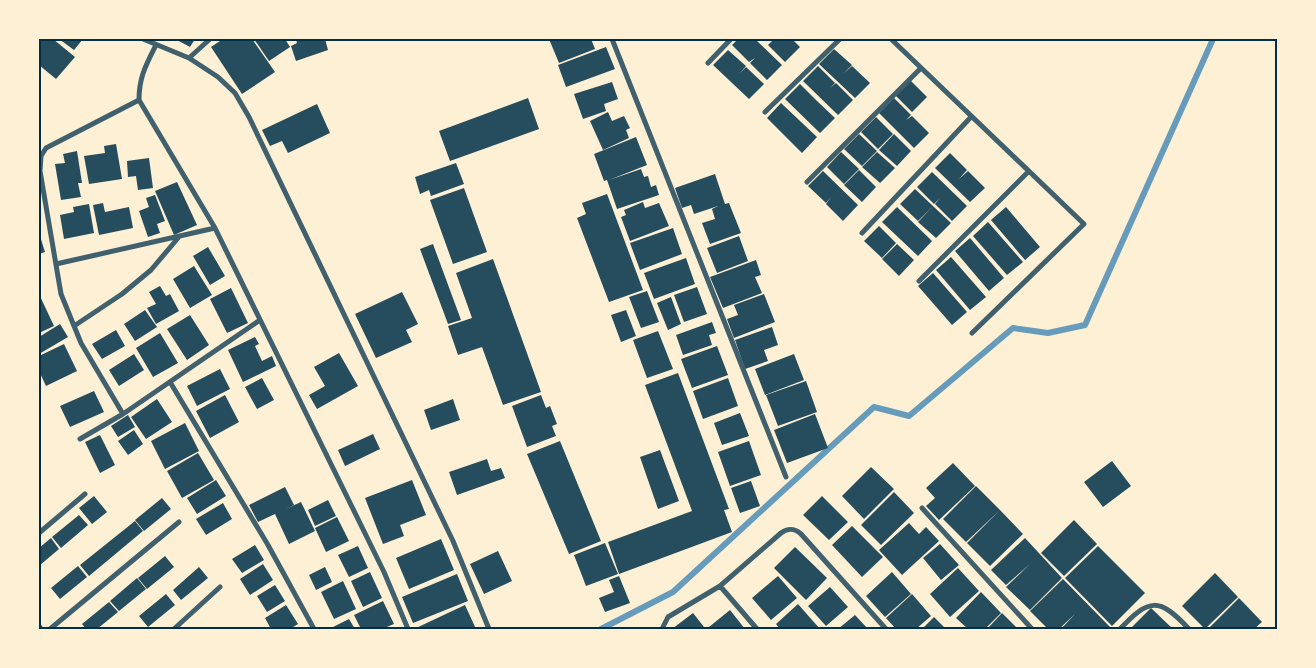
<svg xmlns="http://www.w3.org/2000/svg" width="1316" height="668" viewBox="0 0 1316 668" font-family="Helvetica,sans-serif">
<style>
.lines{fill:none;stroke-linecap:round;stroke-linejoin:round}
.stream{stroke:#669bbc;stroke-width:6}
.building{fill:#264d5e}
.minor{stroke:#3f606c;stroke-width:5}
.neatline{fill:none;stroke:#003049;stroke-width:2}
</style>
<rect width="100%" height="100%" fill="#fdf0d5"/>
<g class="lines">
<path class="stream" d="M601 629 673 592 874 407 909 416 1013 328 1048 333 1085 325 1213 39"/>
</g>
<path class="building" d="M39 39H53L75 57 56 79 39 65Z
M59 39H83L74 50Z
M175 39H195L190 47Z
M223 39H252L275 72 242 94 211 47Z
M254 39H285L290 47 269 61Z
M296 39H325L328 50 296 61 291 46 297 43Z
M549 39H591L595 49 559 63Z
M738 39H755L782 65 767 80 750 63 755 58 749 62 732 45Z
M774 39H792L800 47 785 62 768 45Z
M606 47 615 69 566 87 558 65Z
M834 49 852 65 843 74 852 66 870 83 855 98 819 64Z
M728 50 746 66 740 73 746 67 764 84 749 99 713 65Z
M818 66 835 83 830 88 836 83 853 100 838 115 803 81Z
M910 80 927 97 912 112 895 95Z
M612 82 618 99 604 104 606 111 583 119 574 94Z
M800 84 817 101 808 110 817 101 835 118 820 133 785 99Z
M528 98 539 129 450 161 439 131Z
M894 98 911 115 906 120 912 116 929 133 914 148 879 113Z
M781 103 817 137 802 153 767 118Z
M317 104 330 133 288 153 282 141 270 146 262 130Z
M608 112 612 121 624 116 630 128 626 130 629 138 603 150 590 121Z
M876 117 893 134 878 149 861 132Z
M859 134 877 151 862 166 844 149Z
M894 134 911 151 897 166 879 150Z
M636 137 647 165 609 180 641 169 644 177 648 176 651 187 656 185 659 195 617 209 607 180 604 181 594 154Z
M116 144 122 179 89 184 84 156 105 153 104 146Z
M77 151 82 183H78L81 197 61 200 55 164 65 163 63 154Z
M841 152 859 169 844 184 827 167Z
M877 152 895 168 880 183 862 167Z
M950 153 967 170 959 179 968 171 985 188 970 202 935 168Z
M149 158 153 188 138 190 136 176 128 177 127 161Z
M456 163 464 184 431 196 429 190 420 194 415 177Z
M859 170 876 187 862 202 844 185Z
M823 171 858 205 843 221 826 204 831 197 826 203 808 186Z
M932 172 967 206 952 221 935 204 940 198 934 204 917 187Z
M715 174 725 204 729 203 741 233 710 244 702 223 715 219 712 209 718 206 694 214 691 205 682 208 675 188Z
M177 182 197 225 174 235 155 191Z
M464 188 487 252 453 264 430 200Z
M915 189 933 206 918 221 900 204Z
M607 194 643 290 609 302 577 218 586 214 582 203Z
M155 195 165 221 157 224 160 233 148 237 139 211 149 207 146 198Z
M643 202 645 208 659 203 669 226 630 241 621 217 626 215 624 210Z
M103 203 105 212 129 207 133 228 99 235 93 205Z
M89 204 94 233 64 239 60 215 74 212 73 207Z
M933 206 951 223 936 238 918 222Z
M897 207 932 241 918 256 882 222Z
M1006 207 1040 247 1025 260 991 220Z
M988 222 1023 262 1007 275 973 236Z
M879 226 896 243 882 258 864 241Z
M673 228 682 254 640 270 630 243Z
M39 233 45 252 39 254Z
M739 236 748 261 717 273 707 248Z
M970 238 1004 278 989 291 955 251Z
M433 244 461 320 448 324 420 249Z
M897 244 914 260 899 276 882 259Z
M208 247 225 276 210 285 193 256Z
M951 257 986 297 970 310 936 270Z
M686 258 695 284 654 299 644 273Z
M493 259 541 392 503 405 482 347 458 355 448 326 472 318 456 273Z
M756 260 761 275 755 277 762 293 723 308 710 277Z
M194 266 212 295 190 308 173 279Z
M933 273 967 312 952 325 918 286Z
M160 286 166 296 170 294 179 311 156 324 147 308 156 304 149 292Z
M697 287 707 314 684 322 674 295Z
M231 288 248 323 227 333 210 299Z
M647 291 659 322 641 328 629 297Z
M402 292 418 324 406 330 412 342 376 358 355 314Z
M39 294 54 326 39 333Z
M764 294 775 322 734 338 727 319 738 315 734 305Z
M671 297 681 324 668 330 657 303Z
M145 310 157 327 135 341 124 324Z
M626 310 636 336 621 342 611 315Z
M190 315 209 345 187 360 167 329Z
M712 322 716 333 709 335 712 345 683 355 676 335Z
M60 324 68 337 39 354V337Z
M772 327 778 345 764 350 768 361 745 369 735 340Z
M116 330 125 346 102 359 92 344Z
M658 331 673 369 647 378 633 340Z
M160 333 178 363 153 377 136 348Z
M255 337 259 344 255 346 262 361 272 356 276 366 243 382 228 350Z
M64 344 77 371 46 386 39 371V356Z
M717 346 728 375 692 388 681 359Z
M339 353 358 386 317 409 309 395 325 386 314 367Z
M134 354 144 370 119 386 109 370Z
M794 354 804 380 765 395 755 369Z
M220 369 230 389 197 406 187 386Z
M678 373 729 509 724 510 732 532 619 574 608 542 692 511 645 385Z
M262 378 274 400 257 409 245 387Z
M728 378 738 406 703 419 693 391Z
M806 381 817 412 778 426 766 395Z
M94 391 104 412 70 427 60 406Z
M225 395 239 422 210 438 196 411Z
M541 395 546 408 550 406 557 424 552 426 556 436 527 447 512 406Z
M157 399 172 422 146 439 131 417Z
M453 399 460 420 431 430 424 410Z
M740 413 749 436 722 445 714 423Z
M815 414 828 448 787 463 774 430Z
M128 415 135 427 118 437 111 426Z
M185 423 199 451 165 469 151 441Z
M134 430 143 444 128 455 118 441Z
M373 434 380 449 345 466 338 450Z
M100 435 115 465 100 473 85 442Z
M560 441 601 541 569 554 527 454Z
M749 441 761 475 730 486 718 452Z
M660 450 679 501 658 509 640 457Z
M198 453 214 480 182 498 167 471Z
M487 459 491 471 501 468 505 478 457 495 449 472Z
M1112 461 1131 486 1103 507 1084 482Z
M953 463 975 486 939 520 926 506 935 498 926 488Z
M871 467 894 489 864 519 842 496Z
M216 480 226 496 197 514 187 498Z
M412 480 426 515 400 525 404 536 383 544 365 498Z
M751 481 760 506 740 513 731 488Z
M976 486 1000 510 966 542 943 519Z
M285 487 294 505 286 509 301 502 315 531 289 544 275 514 258 522 249 505Z
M894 492 914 513 881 545 861 525Z
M94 496 107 512 92 524 79 508Z
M822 496 848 522 829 540 803 515Z
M162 498 171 509 144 531 135 520Z
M328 500 336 516 315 526 308 510Z
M223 503 232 519 206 535 196 519Z
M1000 510 1023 534 990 566 967 543Z
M79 515 88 525 61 548 52 537Z
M337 517 349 541 326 552 315 528Z
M1074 520 1097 544 1064 576 1041 553Z
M135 521 143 531 89 576 80 565Z
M909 523 919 534 926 527 939 541 902 575 879 550Z
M852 526 883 557 862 577 832 545Z
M51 538 59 549 39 566V548Z
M1025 538 1062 578 1030 610 1006 587 1030 564 1006 585 991 570Z
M441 539 454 570 409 589 396 558Z
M605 543 618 574 586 586 574 555Z
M940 544 959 565 941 580 923 558Z
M255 545 264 560 242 573 232 559Z
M358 546 368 568 349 577 338 555Z
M1098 546 1145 593 1112 626 1065 578Z
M795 547 827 578 806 600 774 568Z
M498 551 512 581 484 594 470 564Z
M165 556 174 567 147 589 138 578Z
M263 564 273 580 250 595 240 579Z
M78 566 87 577 60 599 51 588Z
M199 567 208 578 181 600 173 590Z
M325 567 332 582 316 590 309 575Z
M958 568 979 591 950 617 930 594Z
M370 572 382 598 363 607 351 581Z
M892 572 911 594 885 617 866 596Z
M1215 573 1238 597 1205 629 1182 606Z
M457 574 468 601 413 623 402 597Z
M619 576 630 603 605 612 599 598 614 592 609 580Z
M778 576 797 598 771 620 752 598Z
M137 578 146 589 119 611 110 601Z
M1063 579 1110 627 1108 629H1061L1075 614 1059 629H1048L1030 611Z
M343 581 356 609 334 619 321 592Z
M275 585 285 601 267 612 257 596Z
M830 587 848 607 826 626 808 606Z
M981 592 1001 613 985 629H968L956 618Z
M166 594 175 605 148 627 139 616Z
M912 594 931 616 916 629H896L886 618Z
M1239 598 1262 622 1254 629H1208Z
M383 601 394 624 382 629H361L354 615Z
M109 602 118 612 97 629H86L82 624Z
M798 604 820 629H780L776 624Z
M286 605 298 624 290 629H271L265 618Z
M465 605 476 629H414Z
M1151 608 1173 629H1130Z
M730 610 745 629H711L709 627Z
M693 613 704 627 700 629H672Z
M1002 613 1018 629H987Z
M855 615 868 629H838Z
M934 617 946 629H922Z
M349 619 355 629H329Z"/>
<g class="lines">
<path class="minor" d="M143 39 189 58 218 77 235 93 249 117 453 541 489 629
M612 39 786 477
M891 39 1084 224 972 333
M156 45C146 65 139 77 139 100L215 228 384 572 408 629
M189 58 210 39
M708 63 731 39
M765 112 840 39
M807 182 921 68
M862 233 971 117
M56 264 215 228
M919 281 1029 171
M74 326 122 294 151 270 178 238
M170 382 268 545 314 629
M123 414 81 343 61 294 40 171 41 156 46 148 139 100
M80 439 123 414 260 320
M922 508 1032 629
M39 533 85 494
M39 626 41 629
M50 629 179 522
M174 629 220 587
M662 629 668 617 720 586
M757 629 720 586 781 533C788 528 794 528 801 534L886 629
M1120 629C1149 598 1159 597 1189 629"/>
</g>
<rect width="1316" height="668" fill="none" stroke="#fdf0d5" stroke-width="80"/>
<rect x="40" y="40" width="1236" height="588" class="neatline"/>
</svg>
